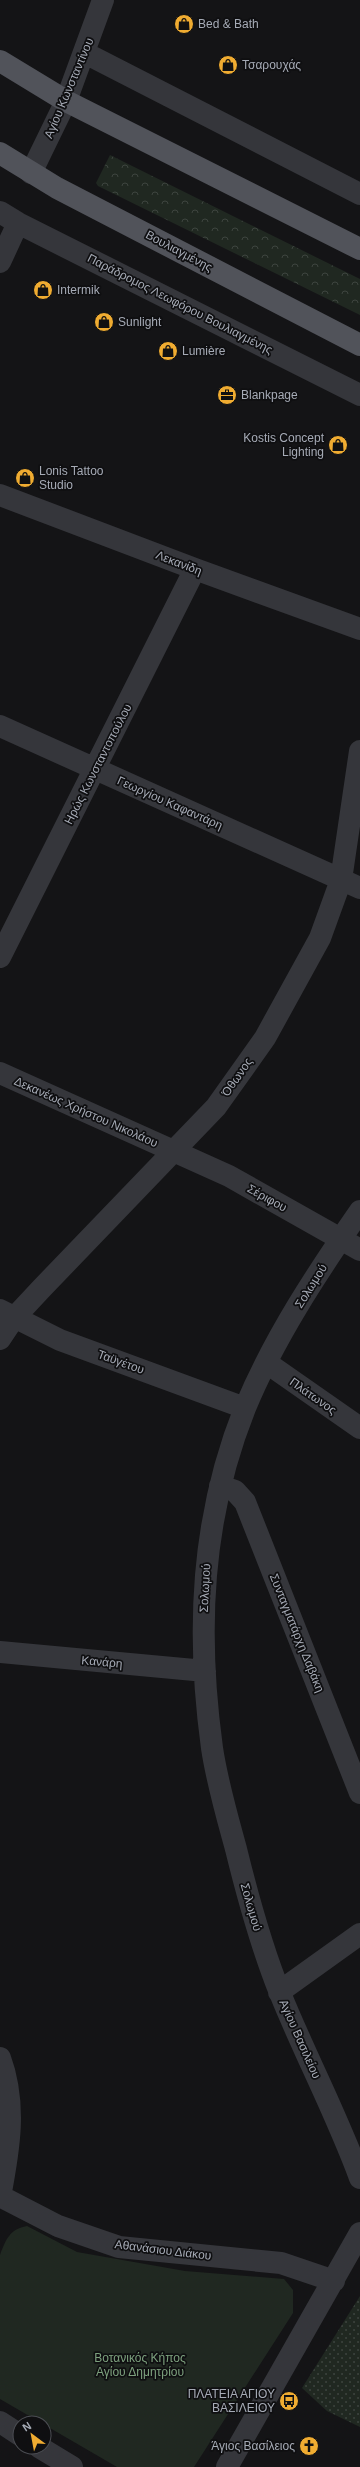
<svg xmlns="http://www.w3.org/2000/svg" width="360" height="2467" viewBox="0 0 360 2467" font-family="Helvetica,sans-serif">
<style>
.grass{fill:url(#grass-dots)}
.forest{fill:url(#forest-crowns)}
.garden{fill:#202821}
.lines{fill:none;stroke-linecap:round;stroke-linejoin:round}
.minor{stroke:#35363b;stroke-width:22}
.major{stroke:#51535a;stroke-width:22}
.labels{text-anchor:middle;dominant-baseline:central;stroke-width:3.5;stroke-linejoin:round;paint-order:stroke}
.poi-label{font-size:12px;fill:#a6abb6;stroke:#0f0f11;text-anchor:start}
.street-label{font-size:12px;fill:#a6abb6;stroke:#0f0f11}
.park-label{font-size:12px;fill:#7da17e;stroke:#0f0f11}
</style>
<defs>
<pattern id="grass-dots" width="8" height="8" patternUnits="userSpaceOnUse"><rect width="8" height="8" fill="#202821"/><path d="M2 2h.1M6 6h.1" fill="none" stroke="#3d443f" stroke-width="1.8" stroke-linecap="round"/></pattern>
<pattern id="forest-crowns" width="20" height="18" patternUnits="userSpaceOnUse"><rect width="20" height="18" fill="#202821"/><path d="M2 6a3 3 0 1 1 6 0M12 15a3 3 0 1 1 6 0" fill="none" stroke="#3d443f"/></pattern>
</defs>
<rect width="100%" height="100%" fill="#141416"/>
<path class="grass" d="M360 2296V2427L327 2411 302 2388Z"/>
<path class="forest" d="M110 155 360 279V315L98 186 96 183Z"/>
<path class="garden" d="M27 2226 77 2252 185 2271 284 2279 293 2290V2313L194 2467H117L0 2399V2255C6 2239 10 2229 27 2226Z"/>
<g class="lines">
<path class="minor" d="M85 53 360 194
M31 173 66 101 103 0
M0 212 18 223 360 395
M0 262 18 223
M0 495 195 569 360 629
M0 726 360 888
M0 957 195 569
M0 1073 229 1176 360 1250
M360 1211C317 1273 274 1338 245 1408 201 1518 196 1631 212 1748 217 1782 227 1816 236 1849 248 1898 261 1946 280 1993 305 2055 337 2115 360 2178
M0 1310 60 1340 245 1408
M0 1339 14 1318 42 1288 216 1107 265 1038 320 938 341 880 360 751
M267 1363 360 1428
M220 1486 235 1491 245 1502 360 1793
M0 1652 205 1671
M279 1992 360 1934
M0 2058C17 2104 9 2150 0 2197
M0 2196 58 2226 119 2247 281 2263 334 2281
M0 2422 20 2435
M39 2447 72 2467
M227 2467 360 2233"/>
<path class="major" d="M0 61 66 101 360 249
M0 153 57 188 360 345"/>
</g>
<defs>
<symbol id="shop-disc" viewBox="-11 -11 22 22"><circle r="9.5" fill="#f0ac31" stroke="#0f0f11"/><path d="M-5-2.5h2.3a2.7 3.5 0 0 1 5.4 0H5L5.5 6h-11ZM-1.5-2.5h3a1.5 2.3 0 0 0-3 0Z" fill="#111"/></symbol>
<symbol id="office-disc" viewBox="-11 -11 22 22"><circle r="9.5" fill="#f0ac31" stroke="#0f0f11"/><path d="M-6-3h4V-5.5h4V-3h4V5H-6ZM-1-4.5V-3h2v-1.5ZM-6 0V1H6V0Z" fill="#111"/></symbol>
<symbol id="bus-disc" viewBox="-11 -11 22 22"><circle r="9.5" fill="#f0ac31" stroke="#0f0f11"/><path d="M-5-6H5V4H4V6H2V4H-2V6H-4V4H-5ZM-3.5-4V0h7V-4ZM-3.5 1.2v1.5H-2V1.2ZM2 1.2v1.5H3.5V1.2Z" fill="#111"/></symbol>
<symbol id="church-disc" viewBox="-11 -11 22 22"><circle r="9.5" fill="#f0ac31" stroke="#0f0f11"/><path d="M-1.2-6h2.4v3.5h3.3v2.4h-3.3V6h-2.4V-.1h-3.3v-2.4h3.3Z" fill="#111"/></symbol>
</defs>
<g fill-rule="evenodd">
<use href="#shop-disc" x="173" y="13" width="22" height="22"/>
<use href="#shop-disc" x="217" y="54" width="22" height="22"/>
<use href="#shop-disc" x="32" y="279" width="22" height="22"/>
<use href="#shop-disc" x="93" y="311" width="22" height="22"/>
<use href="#shop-disc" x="157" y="340" width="22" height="22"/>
<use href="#office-disc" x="216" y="384" width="22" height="22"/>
<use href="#shop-disc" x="327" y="434" width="22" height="22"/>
<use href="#shop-disc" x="14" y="467" width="22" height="22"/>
<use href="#bus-disc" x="278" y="2390" width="22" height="22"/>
<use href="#church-disc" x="298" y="2435" width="22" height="22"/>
</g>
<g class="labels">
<g class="poi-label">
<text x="198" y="24">Bed &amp; Bath</text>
<text x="242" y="65">Τσαρουχάς</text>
<text x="57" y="290">Intermik</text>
<text x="118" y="322">Sunlight</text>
<text x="182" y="351">Lumière</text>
<text x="241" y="395">Blankpage</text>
<text x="324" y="438" text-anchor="end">Kostis Concept<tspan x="324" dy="14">Lighting</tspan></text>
<text x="39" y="471">Lonis Tattoo<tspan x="39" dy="14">Studio</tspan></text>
<text x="275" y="2394" text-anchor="end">ΠΛΑΤΕΙΑ ΑΓΙΟΥ<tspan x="275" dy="14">ΒΑΣΙΛΕΙΟΥ</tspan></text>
<text x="295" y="2446" text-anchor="end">Άγιος Βασίλειος</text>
</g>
<g class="street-label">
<text transform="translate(69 88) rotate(-67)">Αγίου Κωνσταντίνου</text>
<text transform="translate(179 251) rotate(28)">Βουλιαγμένης</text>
<text transform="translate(180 304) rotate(27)">Παράδρομος Λεωφόρου Βουλιαγμένης</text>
<text transform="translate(179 563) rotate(21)">Λεκανίδη</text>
<text transform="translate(98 764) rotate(-63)">Ηρώς Κωνσταντοπούλου</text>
<text transform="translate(170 803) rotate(24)">Γεωργίου Καφαντάρη</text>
<text transform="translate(237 1077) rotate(-55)">Όθωνος</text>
<text transform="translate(86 1112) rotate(24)">Δεκανέως Χρήστου Νικολάου</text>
<text transform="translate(267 1198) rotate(29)">Σέριφου</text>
<text transform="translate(311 1286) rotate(-58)">Σολωμού</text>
<text transform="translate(121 1362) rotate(20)">Ταϋγέτου</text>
<text transform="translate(313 1396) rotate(35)">Πλάτωνος</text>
<text transform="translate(205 1588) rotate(-87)">Σολωμού</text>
<text transform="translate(297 1633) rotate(68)">Συνταγματάρχη Δαβάκη</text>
<text transform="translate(102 1662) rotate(5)">Κανάρη</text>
<text transform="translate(251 1907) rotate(74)">Σολωμού</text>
<text transform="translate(300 2039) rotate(66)">Αγίου Βασιλείου</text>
<text transform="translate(163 2250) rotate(7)">Αθανάσιου Διάκου</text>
</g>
<g class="park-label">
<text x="140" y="2358">Βοτανικός Κήπος<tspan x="140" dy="14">Αγίου Δημητρίου</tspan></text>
</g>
</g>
<g transform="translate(32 2435) rotate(328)"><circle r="19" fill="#0f0f11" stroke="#4b4d53"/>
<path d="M0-3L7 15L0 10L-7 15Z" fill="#f0ac31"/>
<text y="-6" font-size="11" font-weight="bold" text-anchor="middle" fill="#a6abb6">N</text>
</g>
</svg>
